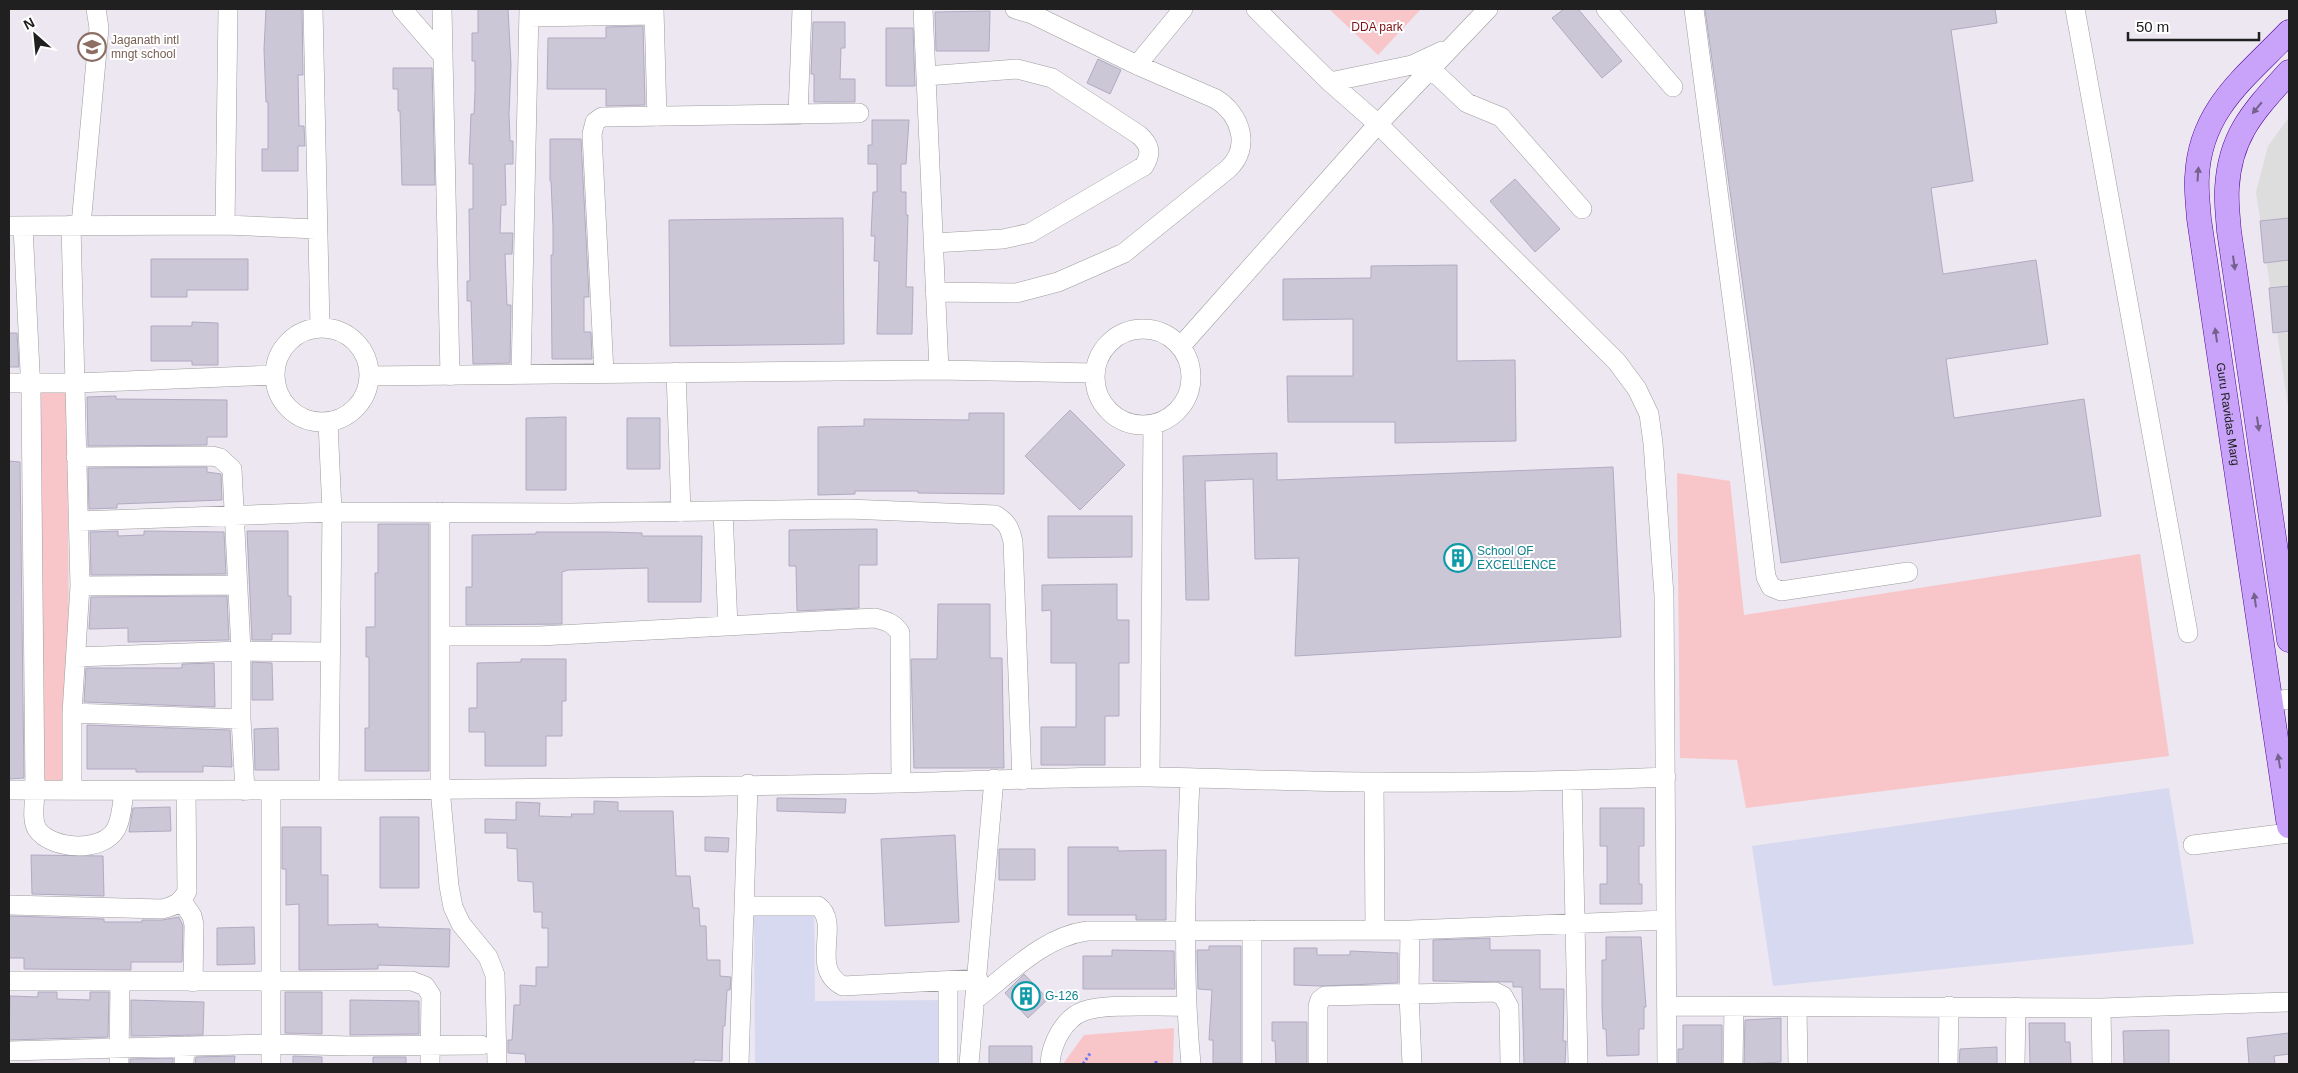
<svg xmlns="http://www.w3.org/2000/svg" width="2298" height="1073" viewBox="0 0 2298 1073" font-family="Helvetica,sans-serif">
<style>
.residential{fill:#ddddde}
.commercial{fill:#d7d9f0}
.park{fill:#f8c6c9}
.building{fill:#ccc7d7;stroke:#b1aac2}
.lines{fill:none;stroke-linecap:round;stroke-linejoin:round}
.minor-casing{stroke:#9d9d9d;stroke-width:20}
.major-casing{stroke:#530498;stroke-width:25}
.path{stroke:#7277f6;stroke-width:3;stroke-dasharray:2.5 2.5;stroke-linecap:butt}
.minor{stroke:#fff;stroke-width:19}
.major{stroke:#c8a3f9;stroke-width:24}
.oneway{fill:#74628c}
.labels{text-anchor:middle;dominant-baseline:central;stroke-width:4;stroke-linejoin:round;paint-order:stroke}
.park-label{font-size:12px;fill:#7d0f15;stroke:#fff}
.education-label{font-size:12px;fill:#785e54;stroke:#fff;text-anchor:start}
.street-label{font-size:12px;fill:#202020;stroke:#fff}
.culture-label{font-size:12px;fill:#0d838f;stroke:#fff;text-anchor:start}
</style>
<rect width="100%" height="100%" fill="#ece7f0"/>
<path class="residential" d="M2289 117V413L2256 192 2268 146Z"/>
<path class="commercial" d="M2169 788 2194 944 1773 986 1752 846Z
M814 901 815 1001 956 1000V1064H755L754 902Z"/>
<path class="park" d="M1329 9H1421L1378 55Z
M39 389H67L70 783H42Z
M1677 473 1730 481 1744 615 2140 554 2169 756 1746 808 1737 760 1680 758Z
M1174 1028 1173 1064H1063L1084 1035Z"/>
<path class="building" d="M266 9H302L303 75H298L299 126H304L305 146H298V171H262V149H268V102H266L264 49Z
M478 9H508L511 65 509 114 510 141H513V164H505L506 205H501L500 233H513L512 254H505L507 305H511L510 363 473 364 471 301H467V281H470L469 209H473V164H469L471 114H474L475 92V61H472V33H478Z
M1564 9H1578L1622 61 1602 78 1552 18Z
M1705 9H1995L1997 23 1951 30 1973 181 1931 188 1943 274 2036 260 2048 344 1946 359 1954 418 2084 399 2101 516 1781 563Z
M990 11 989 51H936L935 12Z
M813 22H845V48H841L840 79H855V102H814V74H811Z
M643 26 645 105 606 106V89H547L548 38H606V27Z
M886 28H913L915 86H886Z
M1098 59 1121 70 1110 94 1087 83Z
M393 68H432L435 185H402L400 111H398V89H393Z
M872 120H909L906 164H901V192H906V215H908L906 287H913L912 334H877L879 261H874L875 236H871L873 192H877V164H868V145H872Z
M550 139H581L589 297H584V332H591L592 359H552L551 255H553V227L551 181H550Z
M1515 179 1560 229 1535 252 1490 201Z
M843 218 844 344 670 346 669 220Z
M2289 218V260L2264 263 2260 221Z
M151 259H248V290H187V297H151Z
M1457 265V361L1515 360 1516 441 1395 443V422H1288L1287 376H1353V319L1283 320V279L1371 278V266Z
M2289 286V331L2273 333 2269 288Z
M192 322 218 323V365H192V361H151V326H192Z
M9 333H17L19 367H9Z
M116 396V399L227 400V437H207V445L88 446 87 397Z
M1070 410 1125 465 1080 510 1025 456Z
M969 413H1004V494L918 493V491H855V494L818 495V427L864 426V419L969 420Z
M566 417V490H526V418Z
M627 418H660V469H627Z
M1277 453V480L1613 467 1621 637 1295 656 1299 558 1255 559 1253 479 1205 481 1209 600H1186L1183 456Z
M9 461 20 462 24 778 9 779Z
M207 467V472L221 474 222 500 117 504V508L89 509 88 468Z
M1048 516H1132V557L1048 558Z
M378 524H429V771H365V728H369V657H366V627H375V573H378Z
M877 529V565H859V608L797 611 796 566H789V530Z
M118 531V536L144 535V531L224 532 226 574 91 575 90 532Z
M247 531H288V596H291V634H272V640H252Z
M536 532H606L642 533V536H702L701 602H648V568L568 570 562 572V624L466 625V587H472V535L536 534Z
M1117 584V620H1129V663H1119V716H1105V765H1041V727H1076V663H1051V610L1042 611V585Z
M227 596 229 640 128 642V628L89 629 91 597Z
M938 604H990V658H1002L1004 768H914L911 659H937Z
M521 659H566V701H562V736H546V766H485V732H469V708H477V663L521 662Z
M252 662 272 663 273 700H252Z
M214 663 215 707 84 702 86 668H182V664Z
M87 725 230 730 232 767 203 766V772H136V769H87Z
M278 728 279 770H255L254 729Z
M777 798 846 799 845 813 777 811Z
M594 801 618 802V811H673L676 876H690L693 908H699L700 926H706L707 960H720V976L731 977 730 990H727L725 1026H723L722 1061 694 1060V1064H526L525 1054 508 1053V1040H512L514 1005H520V985L536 986V967H548V928H542V912H534L533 882 518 881 517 849 507 848V833H485V819L516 820V802L540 803 539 816 572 817 571 814H594Z
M170 807 171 831 129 832 133 808Z
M1600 808H1644V846H1639V884H1642V904H1600V884H1607V846H1600Z
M380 817H419V888H380Z
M282 827H321V875H328V925L378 924V927L450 929 449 967 378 965V969L299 970V904L286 905V869H282Z
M955 835 959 922 885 926 881 839Z
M705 837 729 838 728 852 705 851Z
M1068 847H1118V851L1166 850V920H1136V915H1068Z
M999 849H1035V880H999Z
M31 855 103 856 104 896 32 894Z
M9 916 104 919V922H142V920H162L179 917 183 926 182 962H131V970L24 969V958H9Z
M254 927 255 964 217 965V928Z
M1606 937H1641L1646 1007H1644V1029H1639V1055L1607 1056 1606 1029H1603L1602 1007V960H1606Z
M1490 938V950H1540V989H1564L1563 1041H1566L1565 1064H1524L1522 987H1513V982L1433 981V940Z
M1209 946H1241V1063H1213V1040H1209L1212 990 1198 989 1197 950H1209Z
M1294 948H1317V955H1350V951L1398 953V983L1322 986 1294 985Z
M1112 950 1174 951 1175 989H1083V956H1112Z
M1024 974 1048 999 1028 1018 1005 993Z
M38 992H57V999L90 1000V992H109L108 1037 9 1040 10 996 38 997Z
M285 992H322V1034L285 1033Z
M131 1000 204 1002 203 1035 131 1036Z
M350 1000 419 1001V1034L350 1035Z
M1781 1018V1062L1744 1064 1745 1020Z
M1272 1022H1307V1064H1276L1275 1041H1272Z
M2029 1023H2065V1042H2070L2071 1064H2030Z
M1683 1025H1722V1064H1678V1049H1683Z
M2169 1030V1064H2124L2123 1031Z
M2289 1033V1054L2274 1056 2275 1064H2249L2247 1038Z
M989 1046H1032V1064H989Z
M1997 1047V1064H1959L1960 1049Z
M235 1056 234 1064H195L196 1057Z
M293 1056 322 1057V1064H293Z
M373 1057H406V1064H373Z
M173 1058V1064H130V1059Z"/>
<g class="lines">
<defs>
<path id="minor" d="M313 9 320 327
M402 9 443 56
M442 9 450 376
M654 9 657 117
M923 9 939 370
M1256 9 1330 82 1378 124 1617 362 1637 389 1649 414 1653 443 1664 595 1667 1064
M1606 9 1673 87
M1694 9 1741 366 1766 577 1771 587 1781 591 1908 572
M2075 9 2188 633
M529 17 654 15
M1137 65 1183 9
M1431 69 1467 103 1501 117 1582 209
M926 76 1017 69 1052 78 1139 135C1150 145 1152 153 1144 166L1030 233 1003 239 933 243
M1330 82 1412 65 1442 51
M798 115 802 9
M71 225 80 586 72 713V790
M81 225 99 28 96 9
M225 225 228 9
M9 226 225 225 316 229
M23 226 31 392 35 790C35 802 31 819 37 829 51 850 103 853 116 829 122 818 122 804 124 791
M935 292 1016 293 1058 282 1124 253 1228 169C1252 147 1240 114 1216 99L1137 65 1032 14 1015 9
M275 375a47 47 0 1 1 94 0a47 47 0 1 1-94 0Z
M1095 377a48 48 0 1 1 96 0a48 48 0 1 1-96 0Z
M1181 346 1378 124 1488 9
M676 372 681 512
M604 373 592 134 595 122 602 117 859 113
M521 375 529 9
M369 376 939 370 1094 373
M9 383H75L274 375
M328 422 332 512 329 788
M76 457 212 456 220 458 232 469 241 651V719L245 791
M440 512V789L449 886 453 907 461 924 488 957 495 975 497 1064
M723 512 728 626
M78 521 332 512 570 513 848 509 995 515C1007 522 1010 528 1013 542L1022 780
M80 586 238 585
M441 636H540L875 618C886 621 894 623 900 633L901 783
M76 657 241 651 329 652
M2270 702 2289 699
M72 713 241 719
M1150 777 1153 424
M1190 779C1186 874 1182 969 1191 1064
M1572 781 1578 1064
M1374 782 1375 929
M9 790C306 791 603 789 900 783 983 781 1067 776 1150 777 1225 778 1300 782 1375 782 1472 783 1569 781 1666 777
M2193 845 2289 833
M182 901 192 916 194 925 193 982
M9 905 162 909C175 906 181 903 187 891L186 791
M744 906H818C842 924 808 968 843 986L978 979
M1252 930V1064
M1410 930 1409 994 1412 1064
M9 981H412L425 986 431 995 430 1064
M948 982V1064
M976 999C1010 973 1043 937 1087 931L1410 930 1666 920
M1668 1006 2101 1008 2289 1002
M1797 1008 1798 1064
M2101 1008 2102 1064
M9 1051 270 1044 351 1046 481 1045
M119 1064 120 982
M184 1064 185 1046
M271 1064V791
M739 1064 748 784
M969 1064 994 779
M1050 1064C1051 1044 1064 1018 1084 1011 1107 1003 1160 1007 1186 1006
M1318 1064V1006L1320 1000 1325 996 1495 992 1503 996 1509 1007 1510 1064
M1733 1064 1734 1007
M1948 1064 1949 1006
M2015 1064 2016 1007"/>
<g id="major">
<path id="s1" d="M2289 32C2246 77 2200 109 2197 177 2196 190 2198 205 2199 219L2289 826"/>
<path d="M2289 72C2255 110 2230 134 2227 188 2226 202 2228 217 2229 231L2289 640"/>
</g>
</defs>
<use href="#minor" class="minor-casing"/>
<use href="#major" class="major-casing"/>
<path class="path" d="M1156 1061V1064
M1083 1064 1091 1052"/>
<use href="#minor" class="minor"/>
<use href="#major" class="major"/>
</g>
<defs><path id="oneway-solid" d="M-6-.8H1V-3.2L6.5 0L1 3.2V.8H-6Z" transform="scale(1.25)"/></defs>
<g class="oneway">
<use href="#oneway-solid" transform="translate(2257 108) rotate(130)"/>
<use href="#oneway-solid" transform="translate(2198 174) rotate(-86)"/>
<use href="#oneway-solid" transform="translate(2234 263) rotate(82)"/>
<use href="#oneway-solid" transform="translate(2216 335) rotate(-98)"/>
<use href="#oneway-solid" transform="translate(2258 424) rotate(82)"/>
<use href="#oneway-solid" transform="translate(2255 600) rotate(-98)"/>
<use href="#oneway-solid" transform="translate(2279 761) rotate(-99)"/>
</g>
<defs>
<symbol id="school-ring" viewBox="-11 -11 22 22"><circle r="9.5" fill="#fff" stroke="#8d6e63" stroke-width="1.5"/><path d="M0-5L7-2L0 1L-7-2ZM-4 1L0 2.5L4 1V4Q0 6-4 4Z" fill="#8d6e63"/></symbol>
<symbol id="building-ring" viewBox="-11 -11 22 22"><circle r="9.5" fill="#fff" stroke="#0f9aa8" stroke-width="1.5"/><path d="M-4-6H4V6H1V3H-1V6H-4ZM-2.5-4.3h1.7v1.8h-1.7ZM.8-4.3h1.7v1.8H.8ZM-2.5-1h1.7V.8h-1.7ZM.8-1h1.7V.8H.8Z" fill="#0f9aa8"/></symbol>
</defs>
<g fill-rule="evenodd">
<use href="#school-ring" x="76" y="31" width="32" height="32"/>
<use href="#building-ring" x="1442" y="542" width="32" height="32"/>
<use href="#building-ring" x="1010" y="980" width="32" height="32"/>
</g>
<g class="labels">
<g class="park-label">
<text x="1377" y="27">DDA park</text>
</g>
<g class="education-label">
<text x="111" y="40">Jaganath intl<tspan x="111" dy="14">mngt school</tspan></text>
</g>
<g class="street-label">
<text stroke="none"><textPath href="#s1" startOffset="416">Guru Ravidas Marg</textPath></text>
</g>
<g class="culture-label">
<text x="1477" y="551">School OF<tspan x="1477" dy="14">EXCELLENCE</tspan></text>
<text x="1045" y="996">G-126</text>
</g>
</g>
<rect width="2298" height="1073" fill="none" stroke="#202020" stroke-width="20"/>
<g transform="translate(35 35) rotate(333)" stroke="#ffffff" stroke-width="4" paint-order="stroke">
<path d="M0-4L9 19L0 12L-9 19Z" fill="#202020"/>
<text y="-8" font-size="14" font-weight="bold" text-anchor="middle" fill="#202020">N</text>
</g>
<path d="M2128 32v8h131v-8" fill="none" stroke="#202020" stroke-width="2.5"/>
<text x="2136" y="32" font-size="15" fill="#202020" stroke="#ffffff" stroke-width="4" paint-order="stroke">50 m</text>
</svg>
